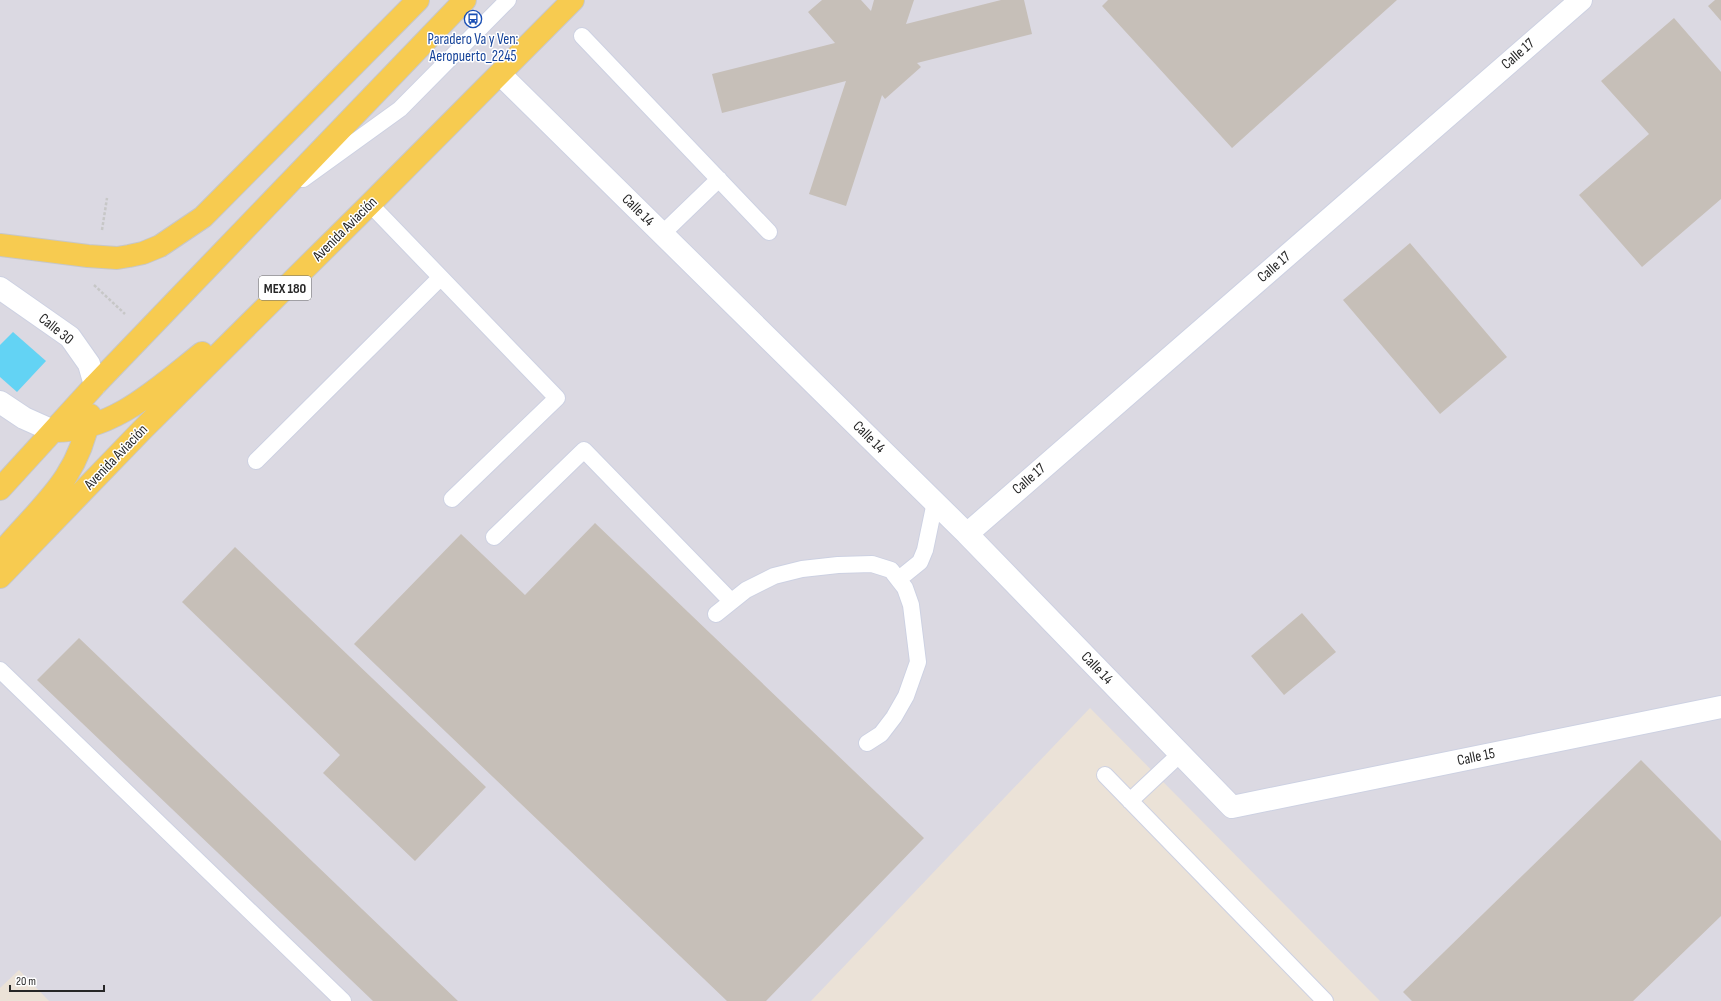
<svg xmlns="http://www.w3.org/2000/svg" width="1721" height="1001" viewBox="0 0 1721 1001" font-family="'Sofia Sans Condensed',sans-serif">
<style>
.industrial{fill:#dbd9e2}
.water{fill:#63d3f4}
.building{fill:#c6bfb8}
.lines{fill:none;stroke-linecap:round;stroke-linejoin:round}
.lane-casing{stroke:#cdd1e2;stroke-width:18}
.street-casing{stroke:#cdd1e2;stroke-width:24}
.secondary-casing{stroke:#cdd1e2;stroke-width:24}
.primary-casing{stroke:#c7c7c7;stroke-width:24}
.path{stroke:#c7c7c7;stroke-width:2.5;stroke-dasharray:3 2;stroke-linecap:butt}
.lane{stroke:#fff;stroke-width:16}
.street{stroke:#fff;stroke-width:22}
.secondary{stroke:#fff;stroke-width:22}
.primary{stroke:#f7cb50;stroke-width:22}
.labels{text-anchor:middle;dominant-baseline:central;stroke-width:3;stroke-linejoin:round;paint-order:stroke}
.shield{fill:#fff;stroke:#686868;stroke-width:1}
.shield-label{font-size:14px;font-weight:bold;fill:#272727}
.transit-label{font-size:15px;fill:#164399;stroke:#fff}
.street-label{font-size:15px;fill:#272727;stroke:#fff}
</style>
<rect width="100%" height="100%" fill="#ebe2d7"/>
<path class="industrial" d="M0 0H1721V1001H1380L1090 708 811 1001H49L19 970 0 988Z"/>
<path class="water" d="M13 332 46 361 17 392 0 377V345Z"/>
<path class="building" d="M822 0H861L871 11 874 0H914L906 24 1001 0H1024L1032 34 917 63 921 67 885 99 882 95 846 206 809 194 846 81 722 113 712 74 835 43 808 12Z
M1108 0H1397L1232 148 1102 6Z
M1715 0H1721V21L1708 6Z
M1674 18 1721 72V199L1642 267 1579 195 1649 134 1601 81Z
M1410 243 1507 357 1440 414 1343 300Z
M595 523 924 838 766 1001H727L354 644 461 534 525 595Z
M235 547 486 787 415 861 323 773 340 755 182 602Z
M1302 613 1336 652 1284 695 1251 656Z
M79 638 458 1001H373L37 680Z
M1641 760 1721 841V916L1633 1001H1412L1403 992Z"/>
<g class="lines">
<defs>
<path id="lane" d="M582 36 769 232
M303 179 400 109 508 0
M370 204 557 398 452 499
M662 234 719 179
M256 461 440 278
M494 537 584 450 731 601
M899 579 920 562 925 550 935 502
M716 614 746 590 774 576 802 569 838 565 872 564 891 570 905 588 911 605 918 662 906 696 894 717 881 734 867 743
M0 670 343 1001
M1105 775 1325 1001
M1130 801 1180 754"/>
<path id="street" d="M500 74 967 534 1232 807 1721 707
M967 534 1581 0"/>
<path id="secondary" d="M0 288 70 337 89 364 95 385
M0 402 24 418 53 431"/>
<path id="primary" d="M0 245 88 256 117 258 129 256 143 253 160 246 203 217 418 0
M53 431C112 432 158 388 202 353
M0 489 95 385 465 0
M0 554C41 505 77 482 90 415
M0 577 143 429 370 204 573 0"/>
</defs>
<use href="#lane" class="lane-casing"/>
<use href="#street" class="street-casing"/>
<use href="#secondary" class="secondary-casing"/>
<use href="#primary" class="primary-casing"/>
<path class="path" d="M102 230 107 198
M94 285 125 314"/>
<use href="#lane" class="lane"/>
<use href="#street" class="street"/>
<use href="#secondary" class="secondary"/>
<use href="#primary" class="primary"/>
</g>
<defs>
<symbol id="bus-ring" viewBox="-11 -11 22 22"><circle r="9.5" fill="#fff" stroke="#1a4fb4" stroke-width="1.5"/><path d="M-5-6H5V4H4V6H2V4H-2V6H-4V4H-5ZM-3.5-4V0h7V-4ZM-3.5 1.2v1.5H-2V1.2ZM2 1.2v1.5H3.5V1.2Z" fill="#1a4fb4"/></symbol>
</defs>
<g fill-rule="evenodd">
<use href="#bus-ring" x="463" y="9" width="20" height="20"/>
</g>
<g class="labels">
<rect class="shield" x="259" y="276" width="52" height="24" rx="3"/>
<g class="shield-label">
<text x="285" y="288">MEX 180</text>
</g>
<g class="transit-label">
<text x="473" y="39">Paradero Va y Ven:<tspan x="473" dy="17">Aeropuerto_2245</tspan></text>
</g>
<g class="street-label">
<text transform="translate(1518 54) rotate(-41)">Calle 17</text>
<text transform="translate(638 210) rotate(45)">Calle 14</text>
<text transform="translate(345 229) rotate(-45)">Avenida Aviación</text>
<text transform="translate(1274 267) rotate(-41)">Calle 17</text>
<text transform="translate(56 329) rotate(39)">Calle 30</text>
<text transform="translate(869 437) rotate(45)">Calle 14</text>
<text transform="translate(116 457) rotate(-46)">Avenida Aviación</text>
<text transform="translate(1029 479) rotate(-41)">Calle 17</text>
<text transform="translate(1097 668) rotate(46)">Calle 14</text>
<text transform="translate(1476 757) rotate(-12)">Calle 15</text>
</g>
</g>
<path d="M10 985v6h94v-6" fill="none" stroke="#272727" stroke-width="2"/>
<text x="16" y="985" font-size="12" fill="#272727" stroke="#ffffff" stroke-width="3" paint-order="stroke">20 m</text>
</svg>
